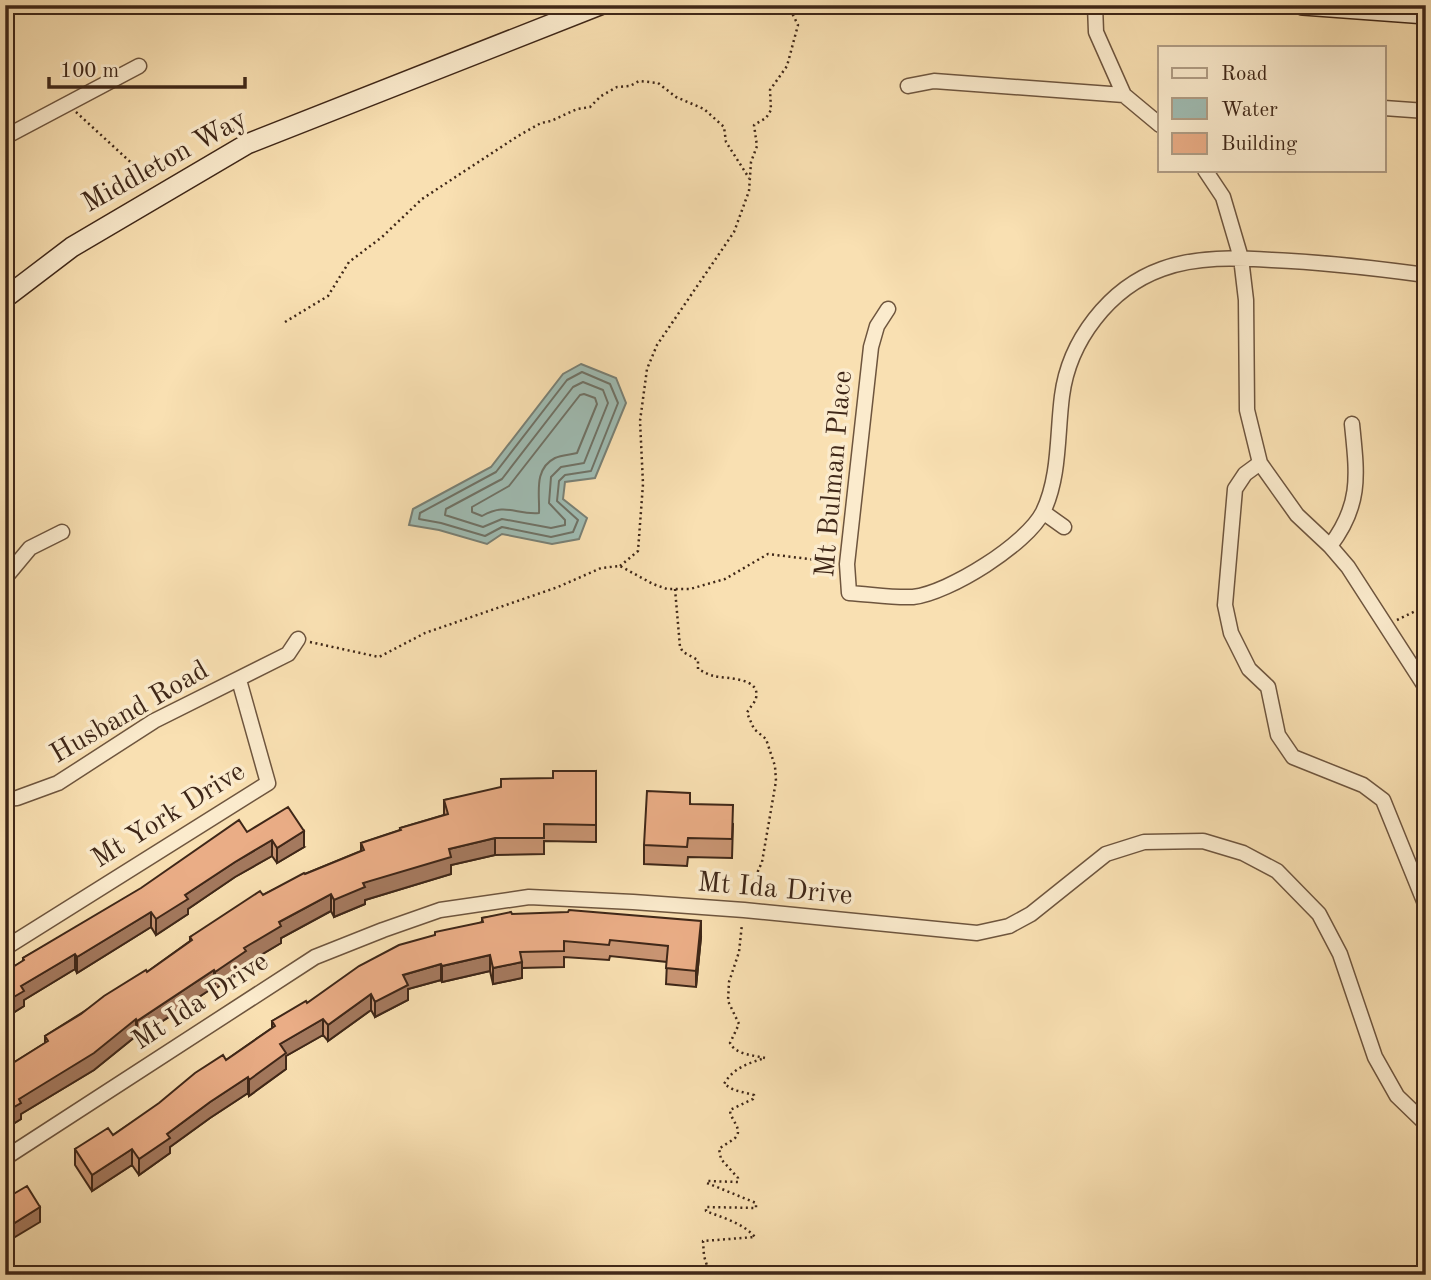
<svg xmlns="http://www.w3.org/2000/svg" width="1431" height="1280" viewBox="0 0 1431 1280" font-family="'Old Standard TT',serif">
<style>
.water{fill:#9fbcb3;stroke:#798075;stroke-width:2}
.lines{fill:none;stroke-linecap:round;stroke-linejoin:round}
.shore{stroke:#6f7266;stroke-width:2}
.street-casing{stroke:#6e553e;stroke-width:17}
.secondary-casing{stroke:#3f2718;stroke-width:22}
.path{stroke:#3f2718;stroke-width:2.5;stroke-dasharray:2 3.5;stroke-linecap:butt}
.street{stroke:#fbebcd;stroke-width:14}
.secondary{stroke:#fbebcd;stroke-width:19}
.wall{fill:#c99573;stroke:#3f2718;stroke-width:2}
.shaded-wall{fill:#a4795e;stroke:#3f2718;stroke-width:2}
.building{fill:#eaad86;stroke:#3f2718;stroke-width:2}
.labels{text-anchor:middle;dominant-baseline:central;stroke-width:7;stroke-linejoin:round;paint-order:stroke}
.street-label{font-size:28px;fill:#3f2718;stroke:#fbebcd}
</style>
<rect width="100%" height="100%" fill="#f9e0b2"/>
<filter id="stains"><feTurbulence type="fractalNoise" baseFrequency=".00286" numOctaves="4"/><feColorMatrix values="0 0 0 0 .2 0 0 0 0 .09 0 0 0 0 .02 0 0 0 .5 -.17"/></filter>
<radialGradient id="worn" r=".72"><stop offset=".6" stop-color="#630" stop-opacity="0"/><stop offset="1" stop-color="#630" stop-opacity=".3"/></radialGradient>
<path class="water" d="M581 364 616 378 626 403 595 478 565 482 563 499 587 518 579 539 552 544 502 534 487 544 439 530 409 525 413 509 491 467 563 374Z"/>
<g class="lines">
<path class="shore" d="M582 372 610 384 618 403 591 471 565 475 559 481 557 501 578 520 573 532 551 537 502 527 485 536 441 523 419 519 420 513 496 472 567 380Z
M583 382 603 390 608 403 584 463 561 467 551 477 549 503 565 520V525L551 528 502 519 483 527 445 515 446 509 502 479 573 387Z
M584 394 595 398 597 404 577 453C570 455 562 455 555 458 533 469 540 495 539 513 516 515 506 502 482 516L472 512V507L509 486 580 395Z"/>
<defs>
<path id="street" d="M1095 5 1096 32 1124 95 1160 125
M908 86 934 81 1124 95
M1384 108 1426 111
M5 137 139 66
M1205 170 1223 197 1241 258 1246 300 1247 410 1260 463 1297 515 1330 546 1348 567 1426 688
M888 309 877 326 871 347 847 564 849 593C869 594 892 598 913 597 949 593 1027 544 1043 512 1060 477 1057 434 1062 396 1069 341 1109 288 1162 269 1198 256 1235 258 1272 260 1324 262 1374 268 1426 275
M1260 463 1245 474 1235 489 1225 605 1231 633 1249 669 1268 687 1278 735 1293 757 1363 785 1383 800 1426 906
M1043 512 1064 527
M1330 546C1362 504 1357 474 1352 424
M5 578 30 548 62 532
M5 799 17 798 58 783 154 721 288 654 298 639
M5 948 268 783 239 680
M5 1158 315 957 383 930 440 910 529 897 633 902 744 910 977 933 1009 926 1031 914 1106 854 1144 842 1203 841 1243 853 1277 871 1319 914 1340 954 1375 1057 1397 1096 1426 1124"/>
<path id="secondary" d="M1303 5 1426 14
M5 298 72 247 247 144 600 5"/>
</defs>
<use href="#street" class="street-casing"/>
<use href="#secondary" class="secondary-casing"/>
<path class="path" d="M76 112 151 181
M285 322 328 296 349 262 382 237 422 199 518 136 541 123 551 121 577 109 590 107 601 96 617 87 630 86 639 81 658 83 676 97 704 109 724 127 726 142 749 178
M620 566 638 551 643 484 640 421 647 369 657 345 734 232 749 191 751 162 757 146 754 125 766 118 771 110 770 90 787 66 798 25 792 13 778 5
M675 589 680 647 683 652 698 660V669C704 672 709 675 714 676 726 679 761 677 756 698 755 703 749 708 747 713L754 729 766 739 775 766 776 781 762 862 747 896
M1397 620 1426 606
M310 642 379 657 425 633 558 587 601 568 620 566 653 584 667 589H690L725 579 768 554 833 562
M710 1275 704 1256 703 1241 755 1237C743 1223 723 1218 706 1211V1207L756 1208V1203L707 1183V1181L738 1182V1178L721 1159 719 1149C724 1145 730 1142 735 1138 744 1129 730 1120 730 1110L753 1099 754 1095 734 1090 724 1084C733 1068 749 1063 765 1058 753 1055 736 1055 730 1043L739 1024 728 1001 729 982 739 952 742 924"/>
<use href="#street" class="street"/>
<use href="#secondary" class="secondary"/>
</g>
<path class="wall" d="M596 771V842L544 841V854L495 855 451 865V874L365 900V904L334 917 331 911 281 938V943L246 964V967L215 989 214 987 137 1038 136 1036 94 1070 21 1114V1119L5 1129V1068L45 1043V1036L147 972 190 941V937L263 895 305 874 361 851V843L400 830V828L444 815V800Z
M690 804 733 824 732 858 688 857 687 866 644 864V845Z
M247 832 304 847 277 863 272 856 235 877 188 909V914L156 935 151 927 77 973 75 969 24 1000V1006L5 1018V972L23 961V958Z
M512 914 701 937 696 987 666 984 667 962 610 956 609 960 564 957V967L522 968V978L493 984 490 971 442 982 441 980 408 989V1000L375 1017 371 1010 328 1041 323 1035 286 1056V1069L249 1096 248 1093 210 1118 170 1147V1153L139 1175 132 1165 92 1191 75 1165V1149L113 1135 226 1060 272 1028V1021L307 1003 482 922V918Z"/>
<path class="shaded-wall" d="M304 831V847L277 863V848Z
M495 838V855L451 865V874L365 900V904L334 917V900L363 883 449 849Z
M272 840V856L235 877 188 909V914L156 935V919L185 895 235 862Z
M331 894V911L281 938V943L246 964V967L215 989V972L244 948 279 922Z
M151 912V927L77 973V957Z
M701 921V937L696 987V971Z
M75 954V969L24 1000V1006L5 1018V1002L21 986Z
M490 955V971L442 982V966Z
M522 962V978L493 984V968Z
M441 964V980L408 989V1000L375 1017V1002L403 975Z
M214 970V987L137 1038V1021Z
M371 994V1010L328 1041V1025Z
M136 1019V1036L94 1070 21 1114V1119L5 1129V1112L19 1099Z
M323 1019V1035L286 1056V1069L249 1096V1080L280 1044Z
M248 1077V1093L210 1118 170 1147V1153L139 1175V1159L167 1134 210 1102Z
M132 1149V1165L92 1191V1175Z
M40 1207V1222L5 1243V1229Z"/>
<path class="building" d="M553 771H596V825L544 824V838H495L449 849 451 857 363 883 365 887 334 900 331 894 279 922 281 926 244 948 246 951 215 972 214 970 137 1021 136 1019 94 1053 19 1099 21 1103 5 1112V1068L48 1041 45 1036 81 1014 104 996 146 970 147 972 192 940 190 937 260 891 263 895 304 873 305 874 364 850 361 843 401 830 400 828 448 814 444 800 501 787V779L553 778Z
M647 791 690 793V804L733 805 732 839 688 838 687 847 644 845Z
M288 807 304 831 277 848 272 840 235 862 185 895 188 899 156 919 151 912 77 957 75 954 21 986 24 991 5 1002V972L24 960 23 958 141 888 239 820 247 832Z
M569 910 701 921 696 971 666 968 668 946 610 940 609 945 564 941V951L520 952 522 962 493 968 490 955 442 966 441 964 403 975 408 985 375 1002 371 994 328 1025 323 1019 280 1044 286 1053 249 1080 248 1077 210 1102 167 1134 170 1138 139 1159 132 1149 92 1175 75 1149 108 1128 113 1135 159 1103 195 1073 223 1055 226 1060 275 1026 272 1021 306 1001 307 1003 359 966 399 945 435 935V932L483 922 482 918 511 912 512 914 568 912Z
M27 1186 40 1207 5 1229V1199Z"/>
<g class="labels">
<g class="street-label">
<text transform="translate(165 162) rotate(-29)">Middleton Way</text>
<text transform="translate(835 474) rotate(-85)">Mt Bulman Place</text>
<text transform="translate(130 713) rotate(-30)">Husband Road</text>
<text transform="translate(169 816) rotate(-32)">Mt York Drive</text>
<text transform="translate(775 890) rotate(5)">Mt Ida Drive</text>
<text transform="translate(201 1002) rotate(-33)">Mt Ida Drive</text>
</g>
</g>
<rect width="1431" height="1280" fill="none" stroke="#f9e0b2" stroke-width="28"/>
<rect x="7" y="7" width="1417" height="1266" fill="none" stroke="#3f2718" stroke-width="3.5"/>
<rect x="14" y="14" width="1403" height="1252" fill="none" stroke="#3f2718" stroke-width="2"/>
<rect x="1158" y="46" width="228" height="126" fill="#fbebcd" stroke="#b09d85" stroke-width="2"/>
<rect x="1172" y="68" width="35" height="10" fill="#fbebcd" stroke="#b09d85" stroke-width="2"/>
<text x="1221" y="80" font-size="21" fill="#3f2718">Road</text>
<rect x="1172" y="98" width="35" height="21" fill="#9fbcb3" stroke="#b09d85" stroke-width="2"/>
<text x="1221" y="116" font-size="21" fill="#3f2718">Water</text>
<rect x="1172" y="133" width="35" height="21" fill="#eaad86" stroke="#b09d85" stroke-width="2"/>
<text x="1221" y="150" font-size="21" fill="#3f2718">Building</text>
<path d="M49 77v10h196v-10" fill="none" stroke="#3f2718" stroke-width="3.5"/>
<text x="60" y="77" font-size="21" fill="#3f2718" stroke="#fbebcd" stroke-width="5" paint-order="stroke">100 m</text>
<rect width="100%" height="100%" filter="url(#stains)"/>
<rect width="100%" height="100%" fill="url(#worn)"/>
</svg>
